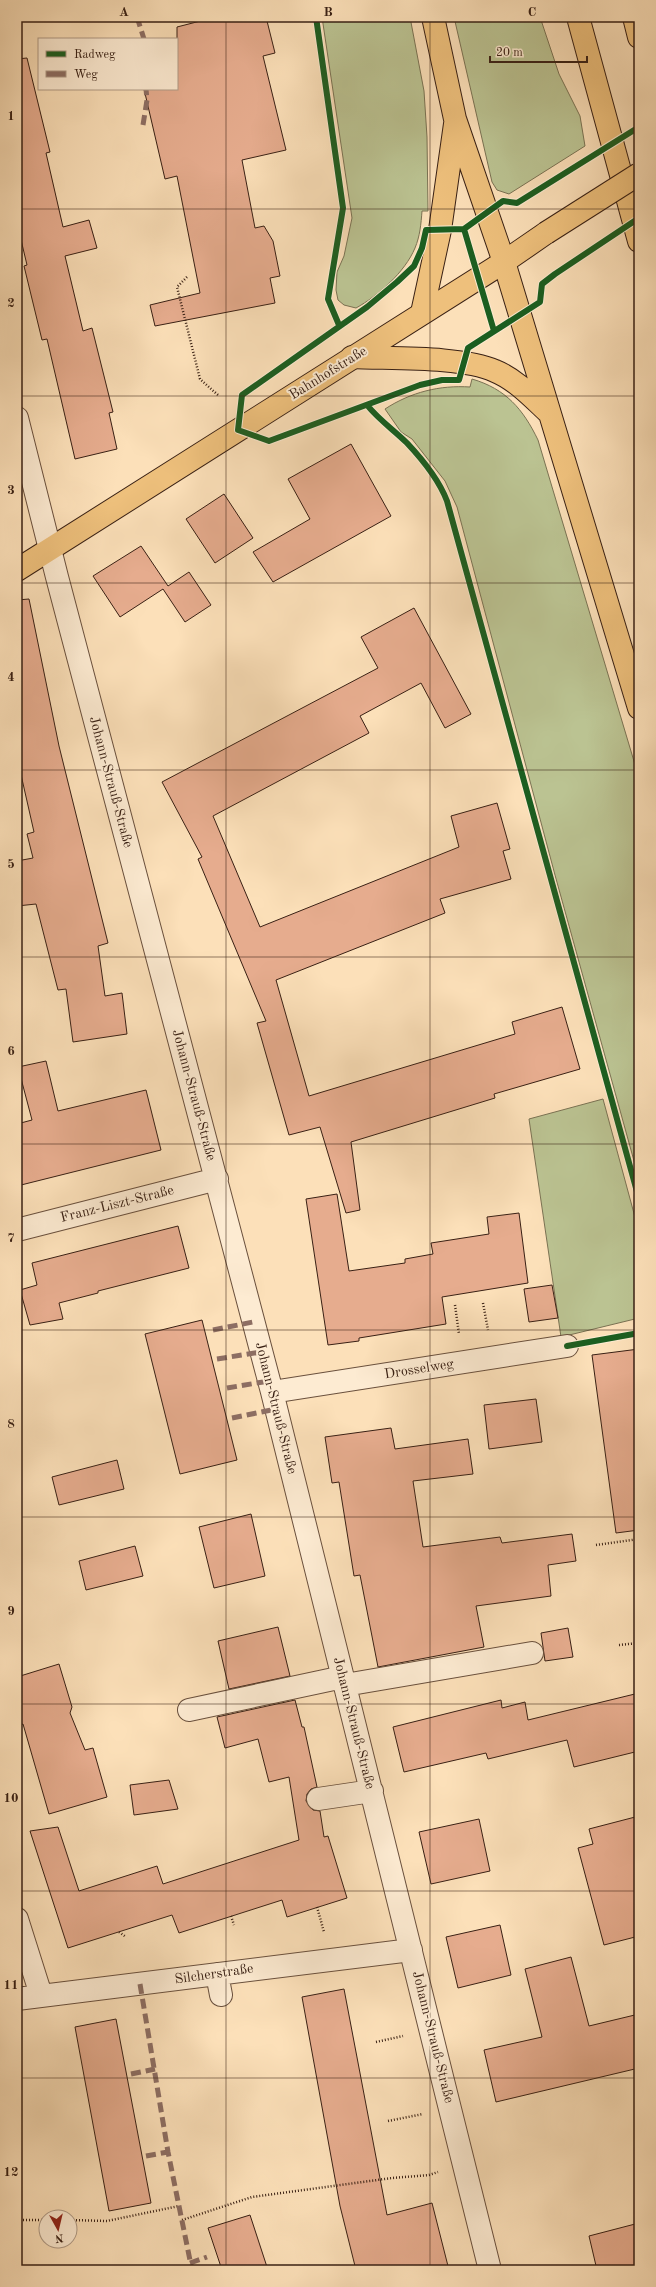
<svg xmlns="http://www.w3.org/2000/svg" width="656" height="2287" viewBox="0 0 656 2287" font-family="'Old Standard TT',serif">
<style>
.green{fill:#bbc392;stroke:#7a7253}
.building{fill:#e6ac8e;stroke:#392014}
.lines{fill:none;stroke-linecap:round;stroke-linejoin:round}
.minor-casing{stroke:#6a503d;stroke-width:24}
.major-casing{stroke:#392014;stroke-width:24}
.highway-casing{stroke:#392014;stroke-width:24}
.path{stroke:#392014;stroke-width:2.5;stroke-dasharray:1 2;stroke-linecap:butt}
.minor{stroke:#fdebd2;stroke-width:22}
.major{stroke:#eec07c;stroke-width:22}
.highway{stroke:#eec07c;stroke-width:22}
.major-bridge-casing{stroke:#392014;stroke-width:24;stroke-linecap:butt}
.major-bridge{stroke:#eec07c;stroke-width:22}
.quiet{stroke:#8d6e63;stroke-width:5;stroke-dasharray:10 5;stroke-linecap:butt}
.cycleway-casing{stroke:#fdebd2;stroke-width:8}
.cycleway{stroke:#1b5e20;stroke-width:6}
.grid{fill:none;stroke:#392014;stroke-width:1;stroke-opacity:0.55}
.labels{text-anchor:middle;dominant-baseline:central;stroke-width:4;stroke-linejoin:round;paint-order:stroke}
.street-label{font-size:14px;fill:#392014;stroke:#fdebd2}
.neatline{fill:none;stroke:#392014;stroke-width:1.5}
.grid-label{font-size:13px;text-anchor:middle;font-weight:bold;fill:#392014}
</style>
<rect width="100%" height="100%" fill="#fce0b9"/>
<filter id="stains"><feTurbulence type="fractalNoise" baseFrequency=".005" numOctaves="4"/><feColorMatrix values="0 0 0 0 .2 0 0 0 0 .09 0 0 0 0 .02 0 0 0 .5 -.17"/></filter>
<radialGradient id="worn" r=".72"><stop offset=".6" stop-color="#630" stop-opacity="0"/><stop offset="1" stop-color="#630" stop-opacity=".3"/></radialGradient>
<path class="green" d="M322 17H410L424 91 427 137 428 211H422C421 224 420 236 415 248 405 272 378 296 356 308L344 305 338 300 336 290 337 272 344 256 352 218Z
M454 17H540L559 74 580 116 585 146 509 194 497 190 492 182Z
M472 379C506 389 523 409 538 440L639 778V1179L555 875 457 507 445 481 412 439 401 432 385 409C411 392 440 385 470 387Z
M603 1099 639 1232V1318L561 1337 529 1119Z"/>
<path class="building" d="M216 17H266L275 53 263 56 286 150 242 160 255 228 264 226 273 241 280 276 270 278 275 303 155 326 150 305 200 293 177 176 165 179 144 89H177V27Z
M27 58 50 152 46 153 63 227 89 220 97 248 65 256 83 331 92 328 113 412 109 413 117 449 75 459 47 339 42 340 24 266 27 265 17 223V59Z
M351 444 391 516 273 582 253 552 310 519 288 479Z
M224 494 253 538 215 563 186 519Z
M141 546 168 586 189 572 211 605 185 622 163 589 120 617 93 576Z
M29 599 59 746 108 943 98 946 105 996 122 993 127 1034 73 1042 66 989 58 990 36 904 17 906V861L33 858 27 834 34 832 17 757V600Z
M414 608 471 714 445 728 421 683 360 716 369 733 213 816 260 927 459 847 451 816 497 803 510 849 503 851 511 879 440 899 445 913 276 980 309 1096 515 1034 512 1022 562 1007 580 1069 494 1094 495 1098 351 1142 360 1210 346 1213 320 1127 289 1135 257 1023 266 1021 198 859 202 857 162 782 378 668 361 637Z
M46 1061 58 1111 146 1090 161 1150 17 1186V1124L32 1120 18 1067Z
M337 1194 349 1271 405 1263V1259L433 1254 431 1243 489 1234 487 1217 519 1213 528 1283 442 1297 446 1324 359 1338V1341L328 1345 306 1199Z
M178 1226 189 1268 98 1291V1293L59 1303 63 1319 30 1325 20 1290 37 1285 32 1263Z
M552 1285 558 1318 529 1322 524 1289Z
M202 1320 237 1460 180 1474 145 1334Z
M639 1349V1530L616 1533 592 1355Z
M536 1399 542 1442 489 1449 484 1405Z
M391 1428 395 1449 468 1439 473 1474 413 1481 423 1547 500 1537 502 1543 572 1534 576 1561 548 1565 551 1596 476 1606 484 1647 378 1667 360 1575 354 1576 339 1482 332 1483 325 1437Z
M117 1460 124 1489 59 1505 52 1477Z
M251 1514 265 1576 214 1588 199 1527Z
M135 1546 143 1576 86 1590 79 1561Z
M278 1627 290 1676 229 1689 218 1641Z
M568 1628 573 1657 545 1661 541 1633Z
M59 1664 72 1707 70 1713 85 1750 93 1748 107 1797 49 1814 23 1724 17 1726V1677Z
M639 1693V1751L574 1767 567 1740 488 1759 486 1753 404 1772 393 1727 501 1700 502 1708 525 1702 528 1720Z
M295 1700 302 1727H304L317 1787 311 1789 307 1794 306 1801 313 1810 320 1811 324 1837 328 1836 347 1898 287 1917 282 1900 179 1933 172 1915 68 1948 30 1831 58 1827 79 1891 157 1866 163 1884 299 1840 289 1777 269 1782 258 1739 225 1748 217 1717Z
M169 1780 178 1809 134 1815 130 1785Z
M639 1816V1936L604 1945 578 1848 593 1844 589 1829Z
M479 1819 490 1871 431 1884 419 1832Z
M500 1925 511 1975 458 1988 446 1937Z
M571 1957 589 2026 639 2014V2068L496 2102 484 2050 542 2037 525 1969Z
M344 1989 387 2215 432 2203 449 2270H356L340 2206 302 1997Z
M116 2019 151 2203 109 2211 75 2027Z
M250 2215 268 2270H222L208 2228Z
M639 2223V2270H597L589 2236Z"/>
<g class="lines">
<defs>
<path id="minor" d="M17 418 57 577 272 1392 490 2270
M17 1230 217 1179
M272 1392 567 1346
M345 1685 532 1653
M189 1710 343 1677
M318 1799 372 1791
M17 1919 41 1995
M217 1974 221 1995
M17 1999 411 1950"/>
<path id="major" d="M17 570 504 262 546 233"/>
<path id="highway" d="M433 17 455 119 504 262 639 708
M578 17 639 241
M634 17 639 37
M422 313 440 230 455 124
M352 357C389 359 462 356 495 371 515 379 532 397 548 412"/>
</defs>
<use href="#minor" class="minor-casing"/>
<use href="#major" class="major-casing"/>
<use href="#highway" class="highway-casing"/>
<path class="path" d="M187 277 177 287 200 379 218 395
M484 338 496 330
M483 1303 488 1330
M455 1305 459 1334
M596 1545 639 1539
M619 1645 639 1643
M317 1907 324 1932
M231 1916 234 1925
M119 1932 126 1937
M376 2042 403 2036
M388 2121 423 2114
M17 2220H46
M70 2220 107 2221 179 2206
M182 2220 252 2197 392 2178 429 2175 438 2172"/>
<use href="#minor" class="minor"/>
<use href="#major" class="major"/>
<use href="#highway" class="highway"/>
<defs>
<path id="major-bridge" d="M546 233 639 174"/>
</defs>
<use href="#major-bridge" class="major-bridge-casing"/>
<use href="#major-bridge" class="major-bridge"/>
<path class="quiet" d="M137 17 144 39
M143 125 147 100 146 89
M213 1330 253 1322
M217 1359 261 1352
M227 1388 269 1381
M232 1418 276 1409
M140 1984 168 2152 192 2270
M131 2074 155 2069
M146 2156 168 2152
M190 2263 207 2257"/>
<defs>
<path id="cycleway" d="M316 17 343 208 328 299 339 325
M639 127 517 203 503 201 464 229 426 230 422 248 414 266 397 282 367 307 242 395 238 430 269 441 420 385 442 380H459L468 348 540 302 542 284 555 274 639 218
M464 229 494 331
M367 405C379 420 394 430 407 443 423 460 439 480 447 501L639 1199
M567 1346 639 1333"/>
</defs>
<use href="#cycleway" class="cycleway-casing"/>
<use href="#cycleway" class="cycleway"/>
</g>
<path class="grid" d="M226 17V2270M430 17V2270M17 209H639M17 396H639M17 583H639M17 770H639M17 957H639M17 1144H639M17 1330H639M17 1517H639M17 1704H639M17 1891H639M17 2078H639"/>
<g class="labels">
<g class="street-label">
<text transform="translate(328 373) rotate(-32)">Bahnhofstraße</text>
<text transform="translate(111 782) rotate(75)">Johann-Strauß-Straße</text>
<text transform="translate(194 1095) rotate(75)">Johann-Strauß-Straße</text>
<text transform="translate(117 1204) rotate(-14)">Franz-Liszt-Straße</text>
<text transform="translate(419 1369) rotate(-9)">Drosselweg</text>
<text transform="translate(276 1408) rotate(76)">Johann-Strauß-Straße</text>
<text transform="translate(354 1723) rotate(76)">Johann-Strauß-Straße</text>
<text transform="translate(214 1974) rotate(-8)">Silcherstraße</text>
<text transform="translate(433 2037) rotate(76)">Johann-Strauß-Straße</text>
</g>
</g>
<rect width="656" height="2287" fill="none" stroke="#fce0b9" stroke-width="44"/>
<rect x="38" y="38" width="140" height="52" fill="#fdebd2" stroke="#af9a86"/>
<rect x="46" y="51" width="20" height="6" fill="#1b5e20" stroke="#af9a86"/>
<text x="74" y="58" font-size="12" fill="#392014">Radweg</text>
<rect x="46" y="71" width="20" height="6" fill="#8d6e63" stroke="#af9a86"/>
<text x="74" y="78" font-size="12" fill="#392014">Weg</text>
<g transform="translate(58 2229) rotate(172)"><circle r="19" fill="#fdebd2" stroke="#af9a86"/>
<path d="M0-3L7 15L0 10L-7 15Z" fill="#8f2418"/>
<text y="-6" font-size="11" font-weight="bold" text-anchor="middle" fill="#392014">N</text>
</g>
<path d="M490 56v6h97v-6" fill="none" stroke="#392014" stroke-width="2"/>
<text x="496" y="56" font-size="12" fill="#392014" stroke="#fdebd2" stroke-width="3" paint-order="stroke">20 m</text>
<rect x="22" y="22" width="612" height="2243" class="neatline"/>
<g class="grid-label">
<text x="124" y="16">A</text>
<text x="328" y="16">B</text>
<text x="532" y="16">C</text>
<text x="11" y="120">1</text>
<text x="11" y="307">2</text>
<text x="11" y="494">3</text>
<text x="11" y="681">4</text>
<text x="11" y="868">5</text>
<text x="11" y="1055">6</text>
<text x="11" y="1242">7</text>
<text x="11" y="1428">8</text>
<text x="11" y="1615">9</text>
<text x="11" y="1802">10</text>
<text x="11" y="1989">11</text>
<text x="11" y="2176">12</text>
</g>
<rect width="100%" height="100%" filter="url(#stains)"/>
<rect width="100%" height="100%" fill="url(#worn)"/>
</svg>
